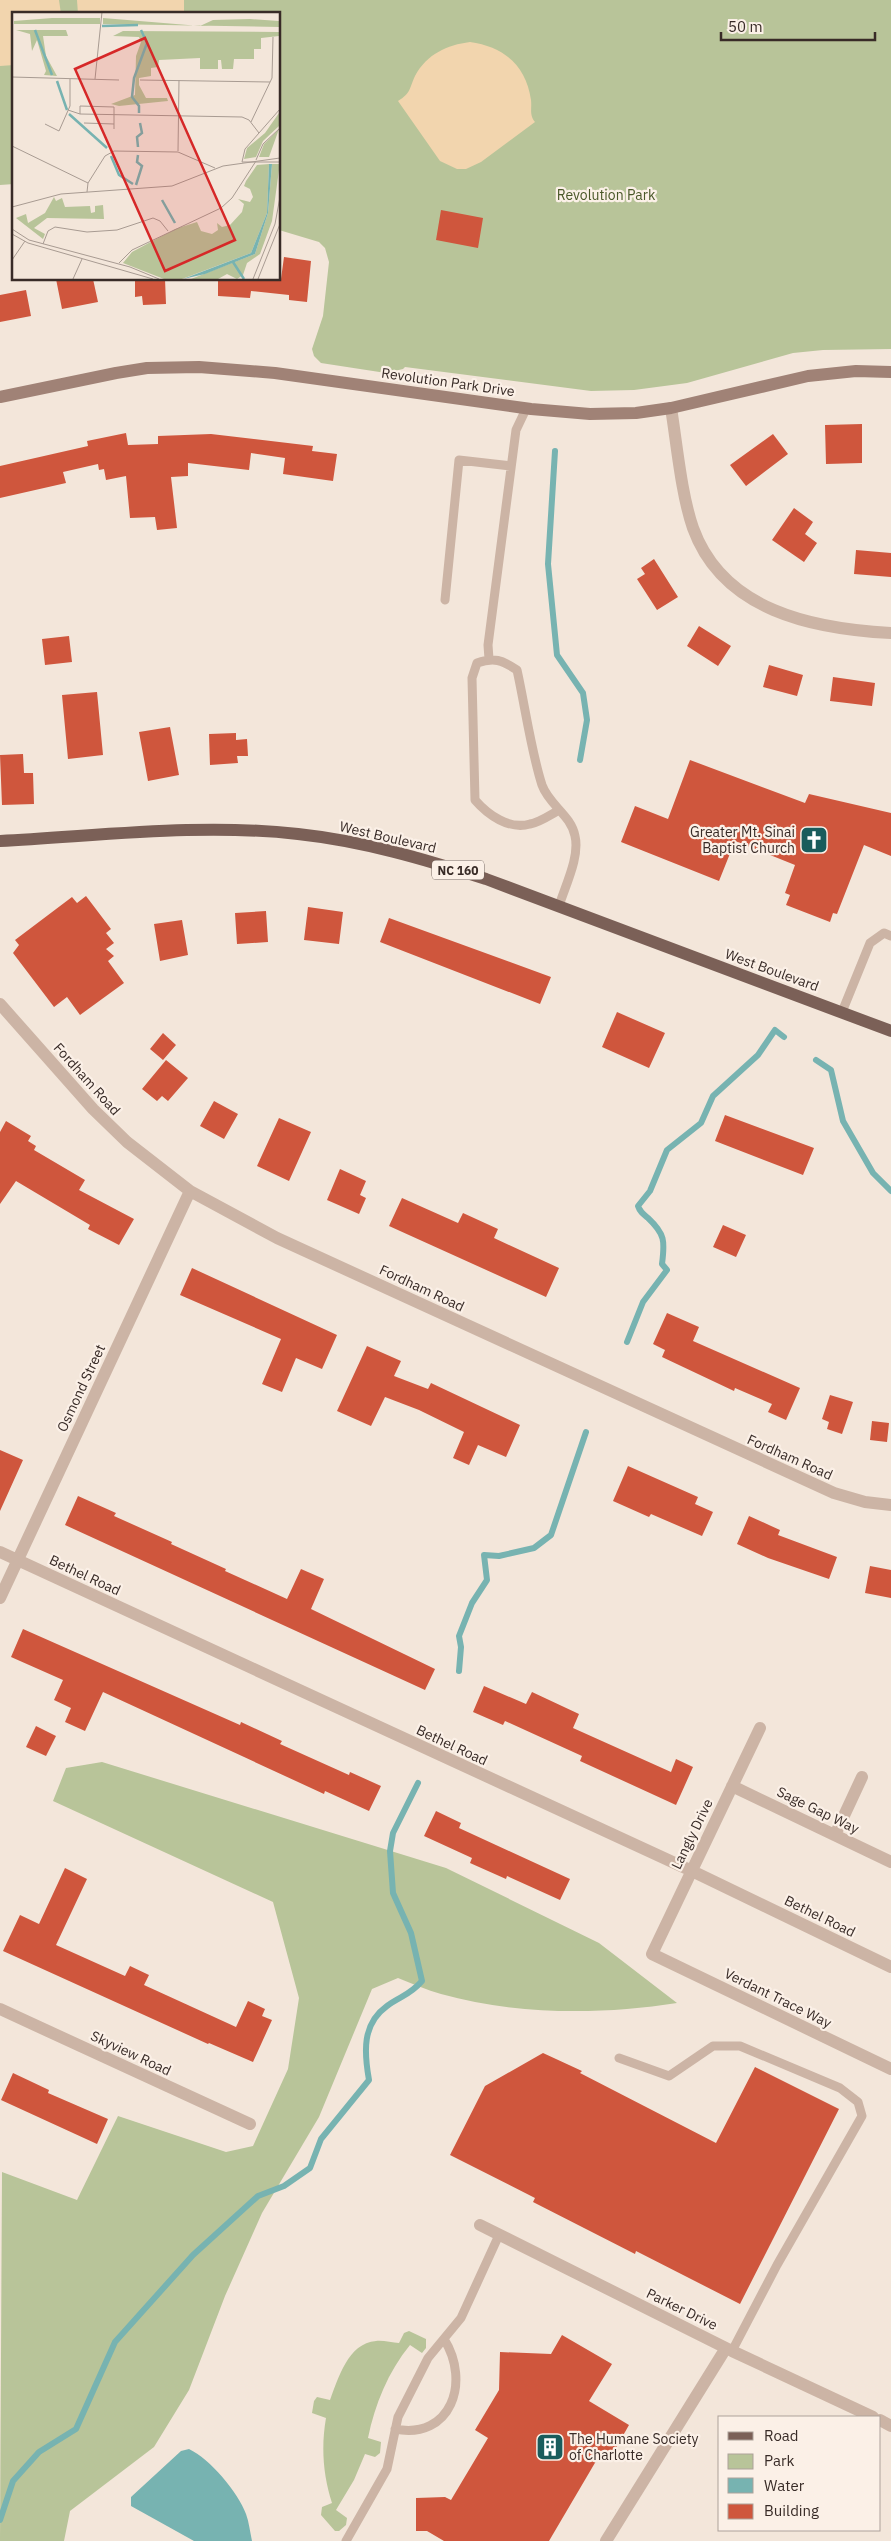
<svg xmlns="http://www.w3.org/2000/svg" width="891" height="2541" viewBox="0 0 891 2541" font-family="'IBM Plex Sans',sans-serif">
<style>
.green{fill:#b8c499}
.sand{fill:#f2d5ae}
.water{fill:#77b3b1}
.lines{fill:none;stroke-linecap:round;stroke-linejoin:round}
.stream{stroke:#77b3b1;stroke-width:6}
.building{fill:#cf563d}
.lane{stroke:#ccb4a5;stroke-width:9}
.street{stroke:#ccb4a5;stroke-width:12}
.secondary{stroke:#a08276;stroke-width:12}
.primary{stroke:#7b6057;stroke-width:12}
.labels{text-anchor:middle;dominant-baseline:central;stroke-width:4.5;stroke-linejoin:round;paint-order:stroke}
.shield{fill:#fbf0e7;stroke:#726661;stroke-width:1}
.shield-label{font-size:12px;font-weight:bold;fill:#382b27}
.park-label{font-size:14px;fill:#4a5829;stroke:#fbf0e7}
.street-label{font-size:14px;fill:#382b27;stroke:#fbf0e7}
.poi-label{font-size:14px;fill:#382b27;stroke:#fbf0e7;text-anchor:end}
.inset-river{fill:none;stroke:#77b3b1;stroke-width:2.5}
.inset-road{fill:none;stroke:#a89b92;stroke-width:1}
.view{fill:#d62828;fill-opacity:0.15;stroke:#d62828;stroke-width:2.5}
.inset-edge{fill:none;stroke:#382b27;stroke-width:2.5}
</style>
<rect width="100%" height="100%" fill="#f3e6da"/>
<path class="green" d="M0 0H891V349L823 350 793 353 687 383 634 390 591 391 405 367 403 369 386 373 321 363 314 356 312 349 323 316 329 262 325 248 319 242 279 230V14H14V184L0 185Z
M102 1762 446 1868 599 1943 677 2003C601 2015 516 2015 441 1994 427 1990 413 1984 398 1978L372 1989 319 2117 262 2213 225 2296 189 2390 154 2447 70 2511 64 2541H0L2 2172 77 2200 118 2116 226 2152 253 2146 288 2069 299 1998 273 1902 53 1801 66 1768Z
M409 2331 426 2339V2348L422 2353 410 2345C388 2372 375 2404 368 2438L381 2442 380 2453 375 2457 365 2454 354 2480 336 2510 347 2518 346 2525 339 2531H335L321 2515 322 2507 332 2503C323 2475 321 2447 326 2418L312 2413 314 2401 317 2397 330 2400C338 2379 348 2343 376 2341 383 2340 392 2343 399 2343L404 2333Z"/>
<path class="sand" d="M0 0H59L61 14H14V65L0 66Z
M77 0H184V14H78Z
M470 42C504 47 526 65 531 100 532 109 529 114 535 122L481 162 466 169H457L440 161 398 101C411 93 409 89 415 76 427 54 447 45 470 42Z"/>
<path class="water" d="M189 2449C210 2459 238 2492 246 2514 249 2522 250 2532 252 2541H194L131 2506V2497L181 2451Z"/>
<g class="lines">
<path class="stream" d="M555 451 548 564 557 655 583 693 587 720 580 760
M816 1060 831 1070 843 1121 873 1173 891 1191
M627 1342 643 1302 667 1270 662 1264C665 1241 665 1234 648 1218 643 1214 640 1212 638 1206L650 1191 667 1150 701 1123 713 1096 758 1055 775 1030 784 1037
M459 1671 461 1647 459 1636 472 1603 487 1580 484 1555 499 1556 534 1548 551 1535 586 1432
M0 2520 13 2481 39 2452 76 2429 115 2342 193 2255 258 2196 284 2186 310 2168 321 2139 369 2080C364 2052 362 2024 387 2006 400 1996 409 1996 422 1981L411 1933 393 1893 390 1851 393 1833 418 1783"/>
</g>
<path class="building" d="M441 210 483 218 478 248 436 240Z
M284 257 311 261 307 302 289 300V295L251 291 250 298 218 296V279H281Z
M56 279H93L98 302 62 309Z
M149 279H165L166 304 143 305 142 296 135 297V280Z
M26 290 31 316 0 322V295Z
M862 424V463L826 464 825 425Z
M126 433 128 445 158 444V436L211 434 313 446 312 451 337 454 333 481 283 474 285 458 251 453 249 470 188 463V476L171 477 177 528 157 530 155 517 130 518 126 476 106 480 104 469 99 470 98 464 63 472 66 483 0 498V466L88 446 87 441Z
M773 434 788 454 746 486 730 465Z
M794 508 813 522 805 534 817 543 804 562 772 540Z
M856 550 891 553V577L854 574Z
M654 559 678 597 657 610 637 579 645 574 641 568Z
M699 626 731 646 718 666 687 646Z
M69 636 72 662 45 665 42 639Z
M769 665 803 675 797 696 763 687Z
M833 677 875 683 872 706 830 701Z
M97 692 103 755 68 759 62 695Z
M170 727 179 775 148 781 139 732Z
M236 733V740L247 739 248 756H237L238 763 210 765 209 734Z
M23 754 24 773H33L34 804 2 805 0 755Z
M690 760 805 803 809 794 891 813V856L864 845 837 914 833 913 830 922 786 905 790 895 785 893 795 865 735 841 719 881 621 842 635 806 668 819Z
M86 896 111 929 106 933 114 943 106 949 114 956 108 961 124 983 80 1015 67 997 54 1007 13 953 19 945 15 940 72 897 77 903Z
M308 907 343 912 339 944 304 940Z
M266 911 268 942 237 944 235 913Z
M389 918 551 977 540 1004 380 942Z
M182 920 188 955 160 961 154 924Z
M617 1012 665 1033 649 1068 602 1047Z
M163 1033 176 1045 163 1060 150 1049Z
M166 1060 188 1078 168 1101 162 1096 157 1101 142 1089Z
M214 1101 238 1114 224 1139 200 1126Z
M725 1115 814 1148 803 1175 715 1141Z
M279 1118 311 1132 289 1181 257 1166Z
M6 1121 31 1136 28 1141 36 1146 34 1150 85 1180 79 1190 134 1219 119 1245 88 1229 90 1225 16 1181 0 1204V1132Z
M340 1169 366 1181 360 1195 366 1198 359 1214 327 1200Z
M402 1198 458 1223 463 1213 498 1229 494 1238 559 1268 546 1297 389 1226Z
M723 1225 746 1235 736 1257 713 1247Z
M192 1268 337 1335 322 1369 296 1358 282 1392 262 1384 281 1339 180 1295Z
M667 1313 699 1327 693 1341 800 1388 786 1420 768 1412 772 1404 735 1388 734 1391 662 1357 665 1350 653 1344Z
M367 1346 401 1361 394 1376 428 1389 431 1383 520 1425 506 1457 478 1445 469 1465 453 1458 464 1432 419 1410 385 1397 371 1426 337 1411Z
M830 1395 853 1402 842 1434 827 1429 829 1422 822 1419Z
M872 1421 889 1423 887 1442 870 1440Z
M0 1450 23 1460 0 1511Z
M628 1466 698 1497 695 1504 713 1512 702 1536 651 1514 649 1517 613 1501Z
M78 1496 116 1513 114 1516 172 1542 171 1544 226 1569 225 1571 287 1599 301 1569 324 1579 311 1609 435 1669 425 1690 65 1525Z
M749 1516 780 1530 778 1535 837 1557 829 1579 768 1558 737 1544Z
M870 1566 891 1570V1598L865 1593Z
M23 1629 240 1725 241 1722 282 1741 280 1744 349 1775 350 1772 381 1786 369 1811 325 1791 324 1794 103 1692 85 1731 65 1722 71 1708 54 1700 63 1680 11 1657Z
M484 1686 526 1704 532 1692 579 1714 573 1728 671 1772 676 1759 693 1767 676 1805 580 1761 582 1756 505 1721 503 1725 473 1712Z
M36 1726 56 1736 46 1756 26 1747Z
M436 1811 461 1823 459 1828 570 1879 560 1900 507 1876 506 1879 470 1863 472 1858 424 1836Z
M65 1868 87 1879 56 1945 125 1976 130 1966 149 1975 144 1985 236 2027 248 2001 265 2009 262 2016 272 2020 253 2062 209 2043 208 2044 3 1951 20 1915 39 1924Z
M543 2053 582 2071 580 2073 716 2143 755 2067 839 2109 740 2304 636 2251 635 2254 533 2202 535 2198 450 2155 485 2086Z
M13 2073 49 2090 48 2093 108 2119 97 2144 1 2100Z
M562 2335 612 2364 589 2401 629 2425 608 2462 599 2456 549 2541H444L427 2531H416V2498L445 2497 451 2500 488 2438 475 2430 499 2390 500 2352 551 2354Z"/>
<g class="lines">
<path class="lane" d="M445 600 459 460 511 466
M489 659 488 645 516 430 526 409
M559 810C550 815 540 822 530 824 509 830 488 815 475 800L472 678 477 663C494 657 502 660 517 670 525 706 531 751 542 785 549 805 571 815 575 836 580 857 565 886 559 906
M842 1012 870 943 884 933 891 936
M619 2058 669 2076 713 2046H740L840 2088 858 2102 862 2116 777 2265 732 2351
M395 2429C451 2440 471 2382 444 2339
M346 2541 387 2469 398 2417 428 2358 461 2318 499 2235"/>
<path class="street" d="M671 408C677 445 681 493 693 528 723 611 813 629 891 633
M0 1004 93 1109 127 1142 190 1191 277 1238 834 1493 865 1502 891 1505
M0 1552 692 1871 891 1967
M0 1598 190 1191
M760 1728 652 1954 891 2069
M732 1786 891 1862
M835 1835 862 1777
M0 2009 250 2124
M480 2225 732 2351 873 2417
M880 2420 891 2426
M606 2541 726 2348"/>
<path class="secondary" d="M0 397 116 373 147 368 199 367 275 373 531 409 590 414 636 413 671 408 808 376 856 371 891 372"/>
<path class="primary" d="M0 841C99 836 200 823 298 834 363 841 424 859 486 879L891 1031"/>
</g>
<defs>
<symbol id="church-square" viewBox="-11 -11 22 22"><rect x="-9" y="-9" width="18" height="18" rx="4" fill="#195c5c" stroke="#fbf0e7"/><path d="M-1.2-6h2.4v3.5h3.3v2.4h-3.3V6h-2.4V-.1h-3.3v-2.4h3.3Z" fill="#fff"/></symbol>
<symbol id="building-square" viewBox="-11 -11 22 22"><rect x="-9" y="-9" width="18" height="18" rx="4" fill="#195c5c" stroke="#fbf0e7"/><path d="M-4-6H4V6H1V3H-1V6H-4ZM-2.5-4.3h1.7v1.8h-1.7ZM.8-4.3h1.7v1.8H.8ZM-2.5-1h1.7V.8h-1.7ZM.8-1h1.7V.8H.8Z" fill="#fff"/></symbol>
</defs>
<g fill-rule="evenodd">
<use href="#church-square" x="798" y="824" width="32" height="32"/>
<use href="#building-square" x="534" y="2431" width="32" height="32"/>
</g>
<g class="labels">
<rect class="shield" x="432" y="860.5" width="52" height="19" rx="4"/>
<g class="shield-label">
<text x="458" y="870">NC 160</text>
</g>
<g class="park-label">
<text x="606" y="195">Revolution Park</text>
</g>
<g class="street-label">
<text transform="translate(448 382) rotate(8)">Revolution Park Drive</text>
<text transform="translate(388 837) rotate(13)">West Boulevard</text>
<text transform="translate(772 970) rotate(20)">West Boulevard</text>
<text transform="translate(87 1079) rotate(48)">Fordham Road</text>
<text transform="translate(422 1288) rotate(25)">Fordham Road</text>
<text transform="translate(81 1388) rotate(-65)">Osmond Street</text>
<text transform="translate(790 1457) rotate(24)">Fordham Road</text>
<text transform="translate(85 1575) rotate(25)">Bethel Road</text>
<text transform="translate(452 1745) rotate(25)">Bethel Road</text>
<text transform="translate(818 1810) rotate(26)">Sage Gap Way</text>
<text transform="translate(692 1834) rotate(-64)">Langly Drive</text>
<text transform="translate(820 1916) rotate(26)">Bethel Road</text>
<text transform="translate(778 1998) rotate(26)">Verdant Trace Way</text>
<text transform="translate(131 2053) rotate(25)">Skyview Road</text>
<text transform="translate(682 2309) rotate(26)">Parker Drive</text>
</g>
<g class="poi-label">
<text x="795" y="832">Greater Mt. Sinai<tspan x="795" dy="16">Baptist Church</tspan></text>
<text x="569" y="2439" text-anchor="start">The Humane Society<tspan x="569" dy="16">of Charlotte</tspan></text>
</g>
</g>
<g transform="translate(12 12)">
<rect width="268" height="268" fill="#f3e6da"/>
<path d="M40 6H88V12H2V9ZM91 6 188 14 201 8 238 7 267 9V15L91 12ZM4 18H54L56 24H31L34 44 45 64 32 63 34 59 25 28 20 39 18 22ZM111 19 267 20V24L249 26V37H242V47H222L221 57H210L209 48H206V57H188V46L147 48 146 55 139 56V64L127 66V73L134 86H155L156 89 107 94 99 92 123 83 124 44 129 30 127 25 101 24ZM267 101V114L251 129 244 145 232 147 235 136 253 121ZM267 117 257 145H247L252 132ZM257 152 255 201 239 241 170 267H152L111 251 120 240 163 217 185 210 189 219 200 222 206 218 205 211 210 215 218 213 230 200 232 192 226 187 238 190 241 185 238 177 232 174 234 169 245 153ZM260 152H267V158L260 209 248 242 235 251 231 263 225 267 215 262 206 267H179L243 242 256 201ZM42 185 44 189 50 186 53 195 78 194 79 201 83 200V194L91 193 92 207 35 206 22 216 33 222 31 227 4 206 14 202 16 211 33 201Z" fill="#b8c499"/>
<path d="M257 152H260L256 201 243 242 193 262 171 267 239 241 255 201Z" fill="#77b3b1"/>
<path class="inset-river" d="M90 14 126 13M23 18 40 63M45 69 55 98M127 101V94L120 85 122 66 135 31 129 18M57 102 95 136M126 135 125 125 130 121 128 111M99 144 107 163 121 172M124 173 130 154 125 150 126 143M150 188 163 211M221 250 232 267"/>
<path class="inset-road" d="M0 65 107 68M83 67 90 0M128 68 258 70M56 98 68 102 230 105 237 108 247 121M68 102V94L102 95V117M239 110 260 66 261 25M72 111 102 112M33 112 47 119 58 94V67M0 134 76 171M166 139 167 68M244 148 251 132 268 116M230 150 233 137 268 97M230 150H268M75 180 76 171 93 144 102 139 166 140 203 156M0 195 49 182 160 174 211 154 268 146M0 217 17 228 118 255 147 267M0 222 16 231 141 267M31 232 36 219 43 215 75 220 105 218 141 206 148 209 156 219M0 248 13 229M107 251 120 238 209 196 220 186 244 149M61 267 70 247M241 267 263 212 268 185M246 267 268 212"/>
<path class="view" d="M133 26 223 228 153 259 63 57Z"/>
<rect width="268" height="268" class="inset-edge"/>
</g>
<rect x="718" y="2416" width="162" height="115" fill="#fbf0e7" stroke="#ada19a"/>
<rect x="728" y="2432" width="25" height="8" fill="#7b6057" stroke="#ada19a"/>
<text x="764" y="2441" font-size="15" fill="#382b27">Road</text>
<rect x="728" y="2454" width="25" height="15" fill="#b8c499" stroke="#ada19a"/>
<text x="764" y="2466" font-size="15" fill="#382b27">Park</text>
<rect x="728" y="2478" width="25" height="15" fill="#77b3b1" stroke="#ada19a"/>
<text x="764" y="2491" font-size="15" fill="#382b27">Water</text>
<rect x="728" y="2504" width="25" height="15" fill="#cf563d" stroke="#ada19a"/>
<text x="764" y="2516" font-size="15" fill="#382b27">Building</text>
<path d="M721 32v8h154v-8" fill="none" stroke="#382b27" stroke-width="2.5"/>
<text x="728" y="32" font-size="15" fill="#382b27" stroke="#fbf0e7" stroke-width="4" paint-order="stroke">50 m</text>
</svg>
